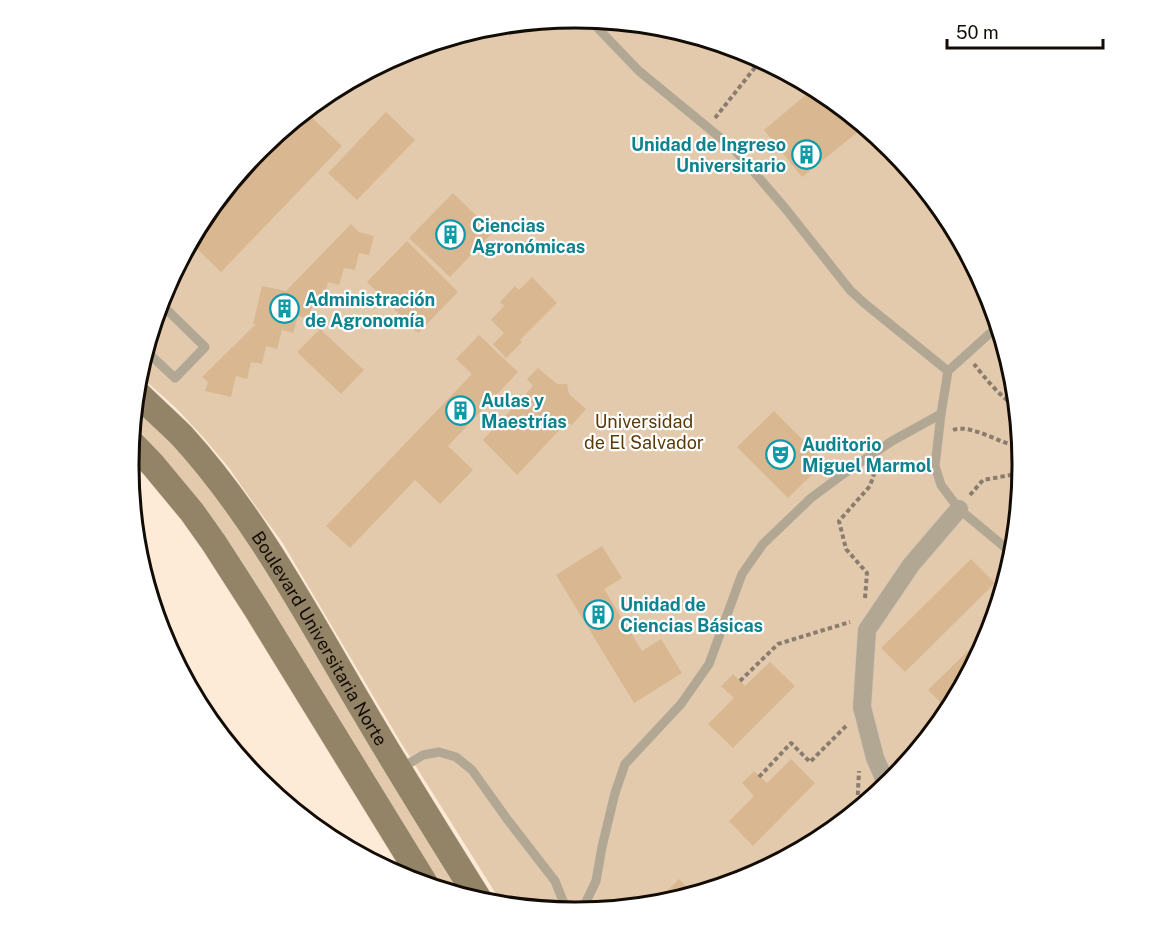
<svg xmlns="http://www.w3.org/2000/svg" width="1151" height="930" viewBox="0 0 1151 930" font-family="'Public Sans',sans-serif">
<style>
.green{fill:#e4caac}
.building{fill:#d9b790}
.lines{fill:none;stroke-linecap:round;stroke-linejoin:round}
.lane-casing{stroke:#d8c7b5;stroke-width:10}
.street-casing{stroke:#d8c7b5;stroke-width:20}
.secondary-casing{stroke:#d8c7b5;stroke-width:27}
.path{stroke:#8a7d70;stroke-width:4;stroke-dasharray:4.5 3;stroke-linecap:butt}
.lane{stroke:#b1a793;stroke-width:9}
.street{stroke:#b1a793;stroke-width:18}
.secondary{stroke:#938467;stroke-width:26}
.labels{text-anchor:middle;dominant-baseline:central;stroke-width:4.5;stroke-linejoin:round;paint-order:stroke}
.culture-label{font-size:18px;font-weight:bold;fill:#0d838f;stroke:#fff;text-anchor:start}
.park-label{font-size:18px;fill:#5b3a08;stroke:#fff}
.street-label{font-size:18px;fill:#130c05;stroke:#fff}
.rim{fill:none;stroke:#130c05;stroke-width:3}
</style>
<rect width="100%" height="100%" fill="#fdebd7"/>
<path class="green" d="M575 18 663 27 747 52 824 94 892 149 947 217 989 294 1014 378 1022 465 1014 553 988 636 947 714 891 781 824 837 746 878 662 903 575 912 503 905 398 738 282 542 254 504 229 468 203 437 176 408 138 374 163 294 204 216 260 149 327 93 405 52 489 27Z
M135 404 188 461 210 488 247 540 467 897 443 890 219 527 193 493 133 423Z"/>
<path class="building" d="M814 88 824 94 864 127 802 177 764 130Z
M305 111 342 146 221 272 190 242 204 216 260 149Z
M386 112 415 140 357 200 328 173Z
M453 193 493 232 450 277 409 238Z
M351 224 359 232 374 236 369 255 359 253 355 270 344 268 339 285 328 282 323 302 314 299 309 318 298 316 293 333 282 330 277 349 266 346 262 364 251 362 247 379 236 376 231 397 205 391 208 382 202 377 256 324H253L262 286 286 291Z
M407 241 458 292 418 333 367 282Z
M532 277 557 303 520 340 522 342 506 358 493 344 504 333 491 320 504 306 500 302 515 286 519 290Z
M320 329 364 370 341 394 297 352Z
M479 335 518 372 448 446 473 470 440 504 415 480 350 548 326 526 472 374 456 359Z
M538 368 557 384H567L569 394 586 409 572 425 567 422 517 475 483 440 533 386 527 379Z
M774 411 825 462 788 498 737 447Z
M602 546 622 578 604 589 642 651 661 639 682 673 634 703 556 575Z
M971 559 995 583 905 672 881 648Z
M987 632 989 634 988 636 949 711 928 690Z
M770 662 795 686 733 748 708 724 734 698 721 686 733 674 745 686Z
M791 759 815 783 753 846 729 821 754 796 742 783 754 771 767 783Z
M679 879 694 894 662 903 654 904Z"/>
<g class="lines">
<defs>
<path id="lane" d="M589 19 639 71 734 149 785 208 850 290 864 303 948 371
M998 326 948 371 941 414 935 466 941 485 959 509 1013 554
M145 350 175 378 205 347 160 303
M400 769 423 755 439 752 456 757 472 770 507 819 555 881 567 911
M576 912 585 904 596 881 602 847 615 793 625 764 681 704 709 664 742 574 763 544 811 498 846 472 892 441 941 414"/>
<path id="street" d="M887 785 875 758 862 707 867 630 911 565 959 509"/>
<g id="secondary">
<path id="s1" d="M136 392C151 407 167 421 182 436 255 516 307 615 362 708 400 773 440 837 480 901"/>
<path d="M131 442 153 465 192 512 214 543 257 610 426 885"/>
</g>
</defs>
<use href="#lane" class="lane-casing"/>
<use href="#street" class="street-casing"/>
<use href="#secondary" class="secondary-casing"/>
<path class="path" d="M715 118 761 60
M974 364C984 377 1003 400 1017 407
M953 430C971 423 1002 445 1021 447
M970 495 983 480 1022 473
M865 598 867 573 846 549 839 521 870 486 876 468
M740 681 778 644 850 622
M759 777 791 743 810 762 848 724
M857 810 859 771"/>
<use href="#lane" class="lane"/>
<use href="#street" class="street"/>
<use href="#secondary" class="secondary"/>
</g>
<defs>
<symbol id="building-ring" viewBox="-11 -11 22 22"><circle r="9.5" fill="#fff" stroke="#0f9aa8" stroke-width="1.5"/><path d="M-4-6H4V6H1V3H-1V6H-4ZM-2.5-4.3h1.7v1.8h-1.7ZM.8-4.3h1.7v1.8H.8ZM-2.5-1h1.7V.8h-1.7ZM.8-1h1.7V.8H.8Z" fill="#0f9aa8"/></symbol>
<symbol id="theatre-ring" viewBox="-11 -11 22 22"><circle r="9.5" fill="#fff" stroke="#0f9aa8" stroke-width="1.5"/><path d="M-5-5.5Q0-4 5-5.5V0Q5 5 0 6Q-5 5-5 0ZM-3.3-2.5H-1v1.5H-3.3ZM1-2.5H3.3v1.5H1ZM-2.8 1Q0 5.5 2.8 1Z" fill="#0f9aa8"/></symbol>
</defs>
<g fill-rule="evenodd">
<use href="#building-ring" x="790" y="138" width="33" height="33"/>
<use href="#building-ring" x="434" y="218" width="33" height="33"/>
<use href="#building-ring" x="268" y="292" width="33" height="33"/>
<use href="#building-ring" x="444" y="394" width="33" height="33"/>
<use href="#theatre-ring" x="764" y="438" width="33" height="33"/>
<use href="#building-ring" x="582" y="598" width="33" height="33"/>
</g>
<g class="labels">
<g class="culture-label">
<text x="786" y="144" text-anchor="end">Unidad de Ingreso<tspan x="786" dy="21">Universitario</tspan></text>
<text x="472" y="225">Ciencias<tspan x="472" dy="21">Agronómicas</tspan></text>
<text x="305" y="299">Administración<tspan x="305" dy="21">de Agronomía</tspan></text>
<text x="481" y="400">Aulas y<tspan x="481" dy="21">Maestrías</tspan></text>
<text x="802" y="444">Auditorio<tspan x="802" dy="21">Miguel Marmol</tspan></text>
<text x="620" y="604">Unidad de<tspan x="620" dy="21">Ciencias Básicas</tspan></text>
</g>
<g class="park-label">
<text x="644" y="421">Universidad<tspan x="644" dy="21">de El Salvador</tspan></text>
</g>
<g class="street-label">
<text stroke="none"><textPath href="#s1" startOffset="309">Boulevard Universitaria Norte</textPath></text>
</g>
</g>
<path d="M0 0H1151V930H0ZM575 28H576A436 436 0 0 1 1012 464V466A436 436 0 0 1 576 902H575A436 436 0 0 1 139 466V464A436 436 0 0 1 575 28Z" fill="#fff" fill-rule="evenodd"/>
<path class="rim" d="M575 28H576A436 436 0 0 1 1012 464V466A436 436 0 0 1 576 902H575A436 436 0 0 1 139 466V464A436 436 0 0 1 575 28Z"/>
<path d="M947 39v9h156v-9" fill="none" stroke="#130c05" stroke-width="3"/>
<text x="956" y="39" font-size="18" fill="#130c05" stroke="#ffffff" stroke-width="4.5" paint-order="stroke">50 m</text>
</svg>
